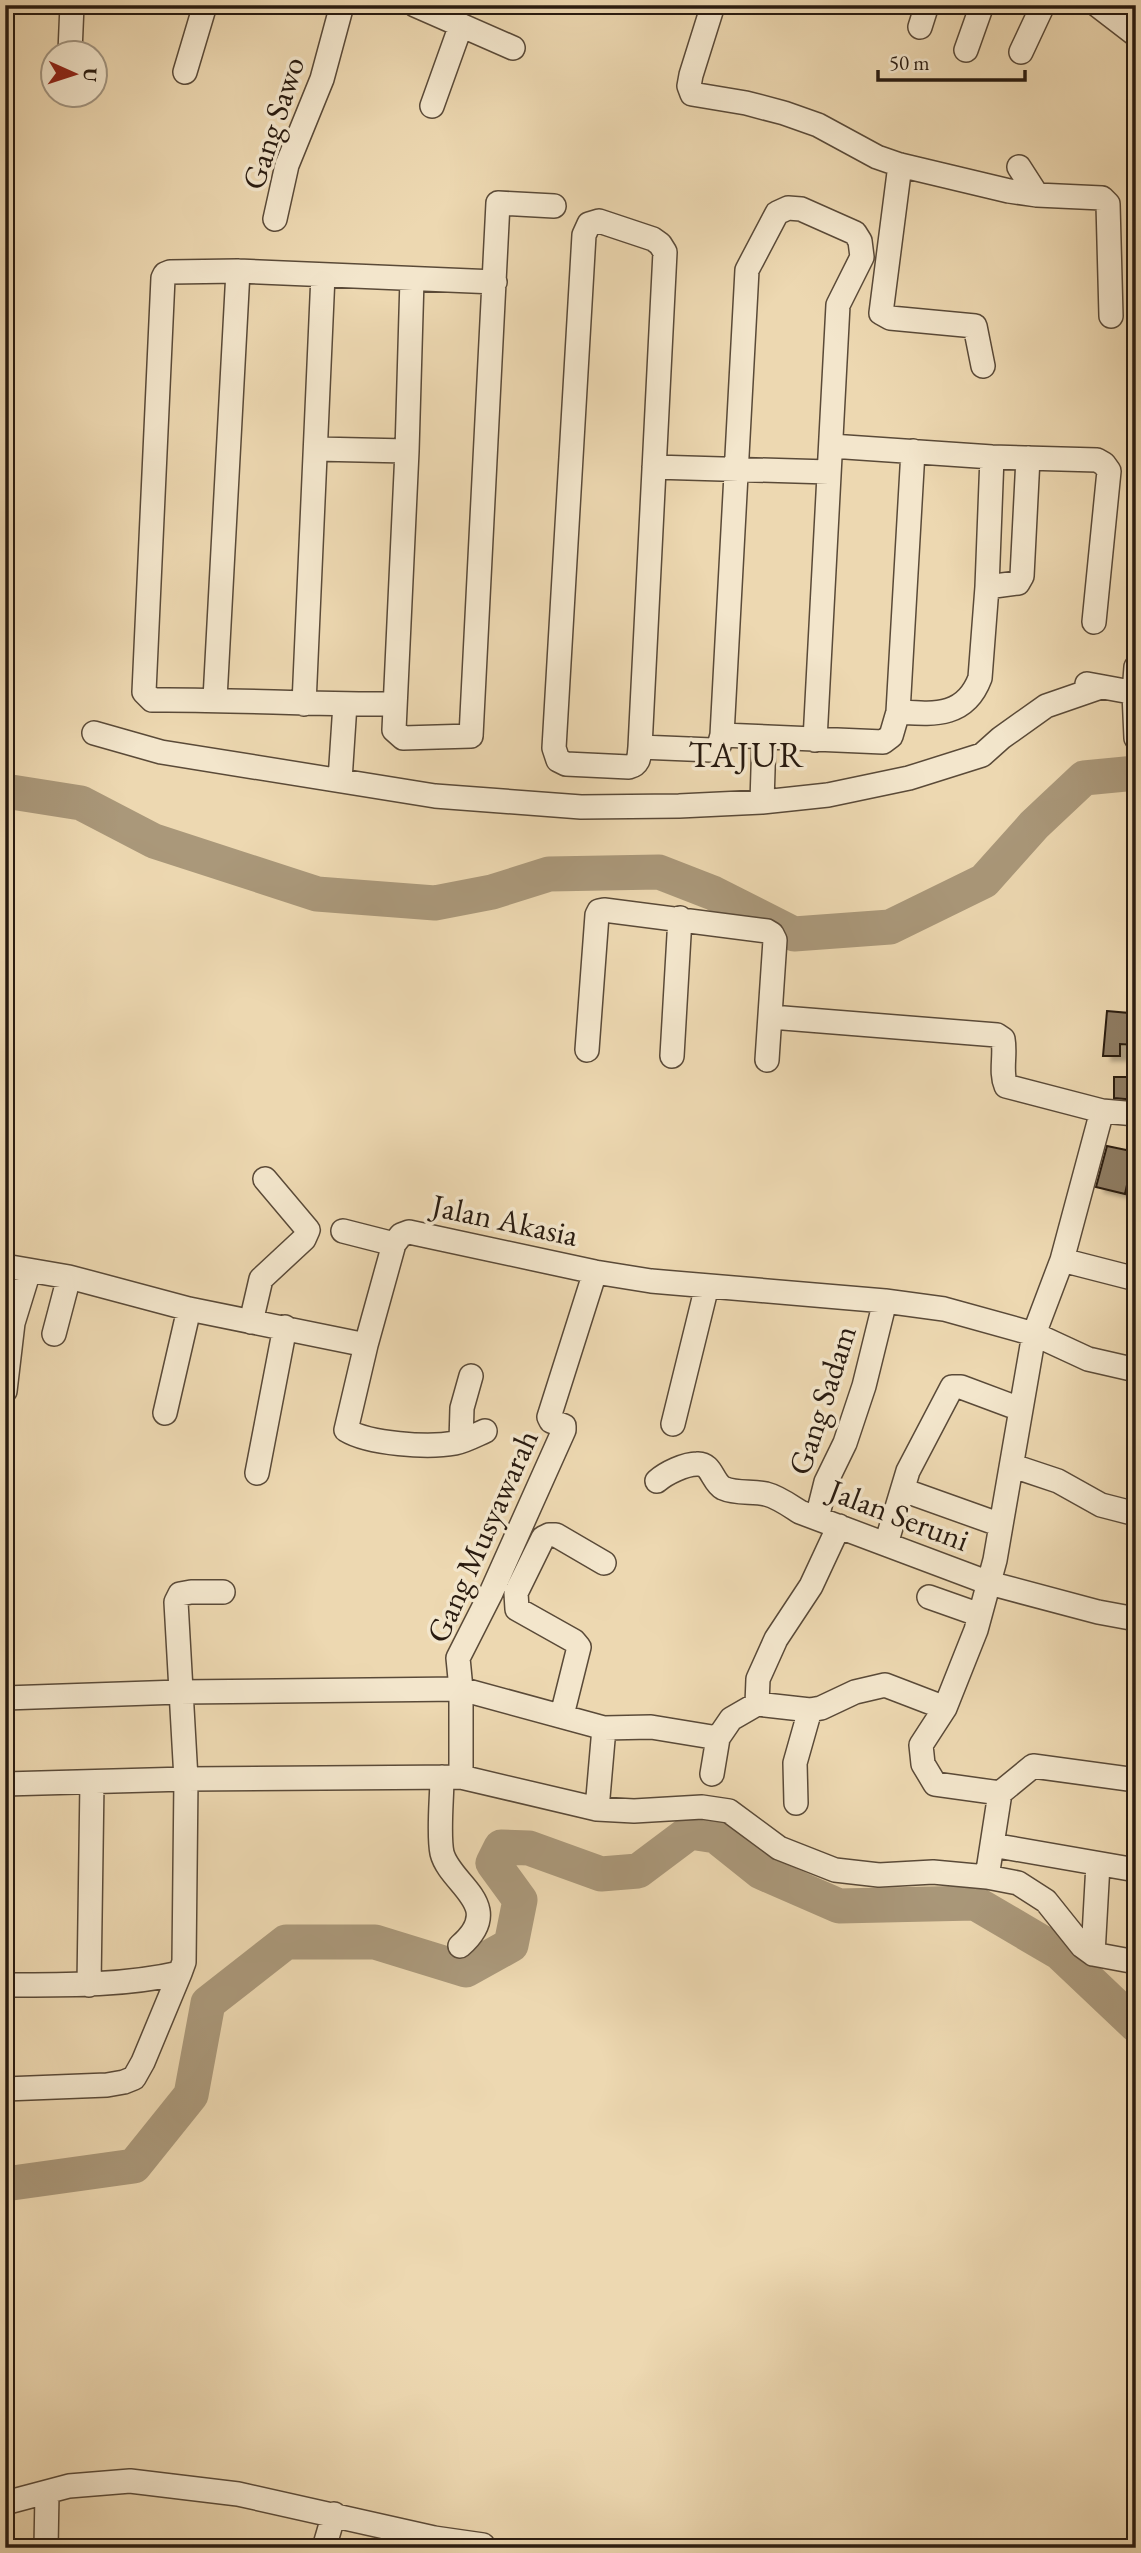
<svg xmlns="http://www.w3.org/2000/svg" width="1141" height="2553" viewBox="0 0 1141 2553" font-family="'EB Garamond',serif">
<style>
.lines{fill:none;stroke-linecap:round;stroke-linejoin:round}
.river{stroke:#aa987a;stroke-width:35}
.building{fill:#8f7d64;stroke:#291b10;stroke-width:2;filter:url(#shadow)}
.minor-casing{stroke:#5a4a38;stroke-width:26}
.minor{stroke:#f3e6cc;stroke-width:23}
.labels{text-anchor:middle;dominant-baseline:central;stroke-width:7;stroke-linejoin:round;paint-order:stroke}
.street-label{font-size:32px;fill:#291b10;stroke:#f3e6cc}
.quarter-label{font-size:35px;letter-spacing:2px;fill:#291b10;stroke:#f3e6cc}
</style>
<defs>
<filter id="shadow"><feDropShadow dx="8" dy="4.5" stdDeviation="2" flood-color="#0004"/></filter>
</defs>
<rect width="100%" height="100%" fill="#edd8b1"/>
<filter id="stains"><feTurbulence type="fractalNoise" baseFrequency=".00286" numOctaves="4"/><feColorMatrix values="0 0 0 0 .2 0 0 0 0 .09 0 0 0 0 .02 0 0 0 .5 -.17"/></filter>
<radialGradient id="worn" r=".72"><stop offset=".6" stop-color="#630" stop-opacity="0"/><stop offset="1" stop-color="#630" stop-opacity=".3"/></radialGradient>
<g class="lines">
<path class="river" d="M5 791 81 803 154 841 317 894 435 903 492 892 549 874 659 872 713 893 794 934 890 927 984 881 1034 825 1084 778 1136 773
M5 2184 134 2166 191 2095 208 2003 286 1942H375L466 1970 511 1945 520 1900 493 1863 501 1847 529 1848 601 1874 638 1871 690 1832 716 1836 761 1872 839 1906 975 1903 1060 1953 1136 2025"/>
</g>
<path class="building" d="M1107 1011 1129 1013 1128 1017H1136V1045L1120 1044V1056H1103Z
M1114 1077H1136V1100L1114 1098Z
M1107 1146 1136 1152 1134 1172 1130 1171 1125 1194 1096 1187Z"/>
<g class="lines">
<defs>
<path id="minor" d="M415 5 513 48
M713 5 691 75 689 86 692 94 746 103 784 113 818 125 877 157 900 165 1009 191 1037 195 1102 198 1108 204 1111 316
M1097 5 1136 35
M920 27 927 5
M966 50 982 5
M70 52 72 5
M1021 52 1043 5
M185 72 205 5
M432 106 461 25
M900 165 881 313 890 318 975 326 983 366
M1019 167 1037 195
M275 219 287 165 322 79 342 5
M599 221 653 239 660 244 665 252 640 747C639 756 640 764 629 767L566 764 558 760 554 748 584 235 589 224Z
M412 279 407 451 394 730 403 738 471 736 498 203 554 206
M831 446 992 457 1097 460 1104 464 1109 471 1094 622
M316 449 407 451
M654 467 829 472
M987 587 1018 583 1022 576 1028 458
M1136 667 1134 693 1136 738
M1087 684 1136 693
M215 699 238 271
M304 704 323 275
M395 704C314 705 233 699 152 700L144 692 163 278 165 274 170 272 238 271 495 282
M898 712C933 714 965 718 980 678L987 587 992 457
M94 733 161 752 435 796 581 807 679 806 762 802 828 795 909 778 982 755 1001 738 1046 706 1101 687
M722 735 883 742 891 736 898 712 913 451
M640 747 712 750 719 746 722 735 747 270 777 213 788 208 801 209 855 233 860 241 862 257 838 305 815 740
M340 780 345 704
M762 802 764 738
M771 1017 997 1035 1003 1039C1006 1055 1000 1072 1006 1086L1102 1111
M587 1050 597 915 599 911 604 910 767 931 772 934 775 940 767 1060
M672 1056 680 918
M343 1231 394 1244
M1062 1260 1136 1279
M5 1266 69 1277 189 1309 366 1345
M251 1322 261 1279 304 1239 308 1230 265 1179
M54 1334 69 1277
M5 1391 13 1323 29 1271
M165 1413 189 1309
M673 1424 707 1286
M485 1431C476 1435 465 1441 455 1443 428 1448 369 1444 346 1430L366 1345 394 1244 401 1235 409 1232 595 1272 651 1281 885 1301 944 1309 1034 1334 1088 1359 1136 1370
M461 1441 462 1408 471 1376
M1013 1466 1058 1481 1101 1505 1136 1514
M257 1473 285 1327
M657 1481C666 1473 685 1464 697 1464 712 1463 712 1482 723 1488 736 1494 752 1491 766 1494 778 1497 789 1505 800 1512L989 1583 1098 1612 1136 1619
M903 1490 1001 1525
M817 1518 826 1482 845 1443 864 1386 885 1301
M886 1544 908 1471 952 1387H961L1020 1409
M929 1597 980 1615
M5 1698 179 1692 461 1689 604 1728 597 1809
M757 1704 758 1679 776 1639 811 1586 839 1526
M562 1715 579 1647 574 1641 517 1609 516 1593 543 1538 549 1535H556L604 1563
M604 1728 651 1727 718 1738
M712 1774 718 1738 731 1719 757 1704 810 1710 821 1708 855 1692 885 1685 945 1708
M442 1777C442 1798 438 1834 442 1853 450 1885 507 1905 460 1946
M461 1777V1689L458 1658 491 1593 564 1430V1426L551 1421 549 1417 595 1272
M5 1784 186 1779 461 1777 597 1809 634 1811 702 1807 729 1811 779 1848 835 1870 879 1875 933 1872 987 1877 1018 1883 1046 1901 1082 1946 1093 1954 1136 1962
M1000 1793 935 1784 923 1764 921 1745 945 1708 976 1630 995 1560 1034 1334 1062 1260 1102 1111 1136 1114
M796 1803 795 1763 810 1710
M992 1845 1136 1870
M987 1877 1000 1793 1033 1766 1136 1780
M1093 1954 1098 1864
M5 1985C64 1985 123 1986 180 1973L184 1962 186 1779 176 1602 180 1594 191 1592H223
M89 1985 92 1782
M5 2089 107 2085 124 2082 134 2078 143 2062 180 1973
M5 2503 69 2486 130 2481 238 2494 434 2538 483 2545V2548
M46 2548 47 2494
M324 2548 334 2514"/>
</defs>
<use href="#minor" class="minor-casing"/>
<use href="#minor" class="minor"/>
</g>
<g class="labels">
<g class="street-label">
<text transform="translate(273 123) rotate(-72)">Gang Sawo</text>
<text transform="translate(505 1220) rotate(12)">Jalan Akasia</text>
<text transform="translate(822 1400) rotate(-72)">Gang Sadam</text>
<text transform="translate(899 1515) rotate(21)">Jalan Seruni</text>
<text transform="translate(482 1536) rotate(-66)">Gang Musyawarah</text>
</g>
<g class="quarter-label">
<text x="747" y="754">TAJUR</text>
</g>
</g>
<rect width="1141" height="2553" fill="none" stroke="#edd8b1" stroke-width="28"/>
<rect x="7" y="7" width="1127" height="2539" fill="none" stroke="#291b10" stroke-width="3.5"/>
<rect x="14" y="14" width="1113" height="2525" fill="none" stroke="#291b10" stroke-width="2"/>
<g transform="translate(74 74) rotate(93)"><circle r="33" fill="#f3e6cc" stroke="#a29581" stroke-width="2"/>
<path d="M0-5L12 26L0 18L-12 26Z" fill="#8f2418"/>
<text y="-10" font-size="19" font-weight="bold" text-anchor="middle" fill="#291b10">U</text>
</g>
<path d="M878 70v10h147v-10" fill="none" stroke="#291b10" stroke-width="3.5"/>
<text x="889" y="70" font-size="21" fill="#291b10" stroke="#f3e6cc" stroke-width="5" paint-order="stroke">50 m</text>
<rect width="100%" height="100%" filter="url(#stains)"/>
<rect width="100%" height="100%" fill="url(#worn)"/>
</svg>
